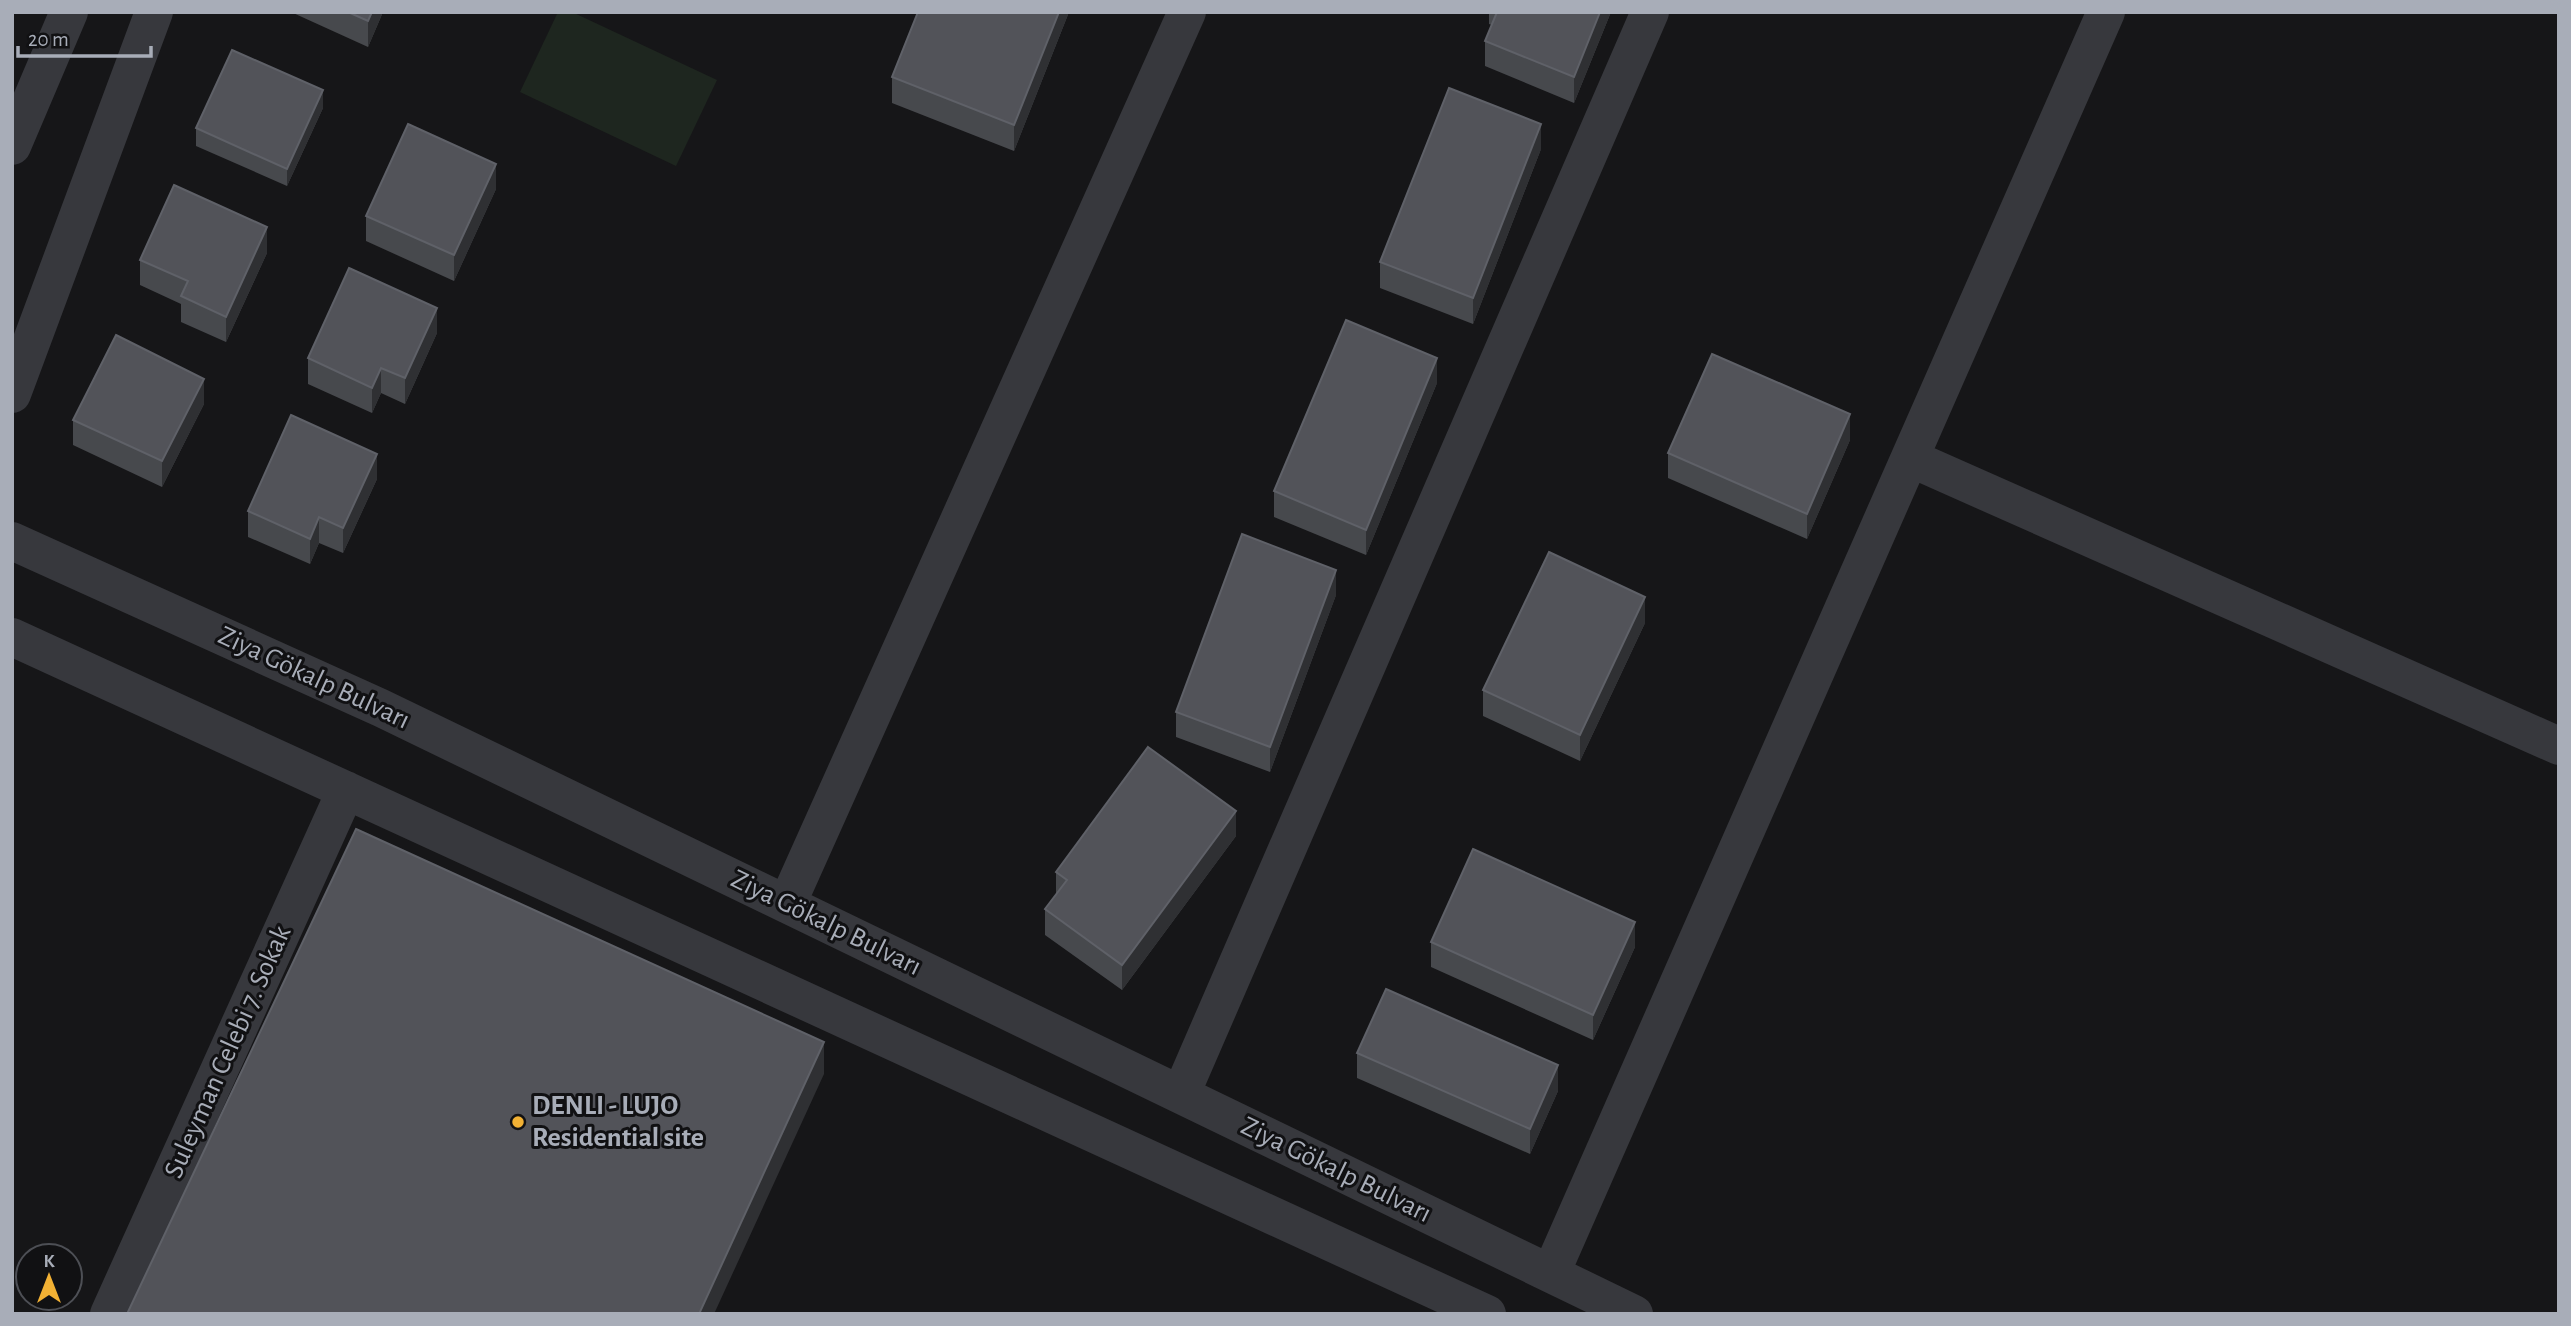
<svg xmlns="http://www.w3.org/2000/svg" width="2571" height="1326" viewBox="0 0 2571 1326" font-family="'Alegreya Sans',sans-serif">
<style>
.green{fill:#1e261f}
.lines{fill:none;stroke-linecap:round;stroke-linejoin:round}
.minor{stroke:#37383d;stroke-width:38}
.wall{fill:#47494d}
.shaded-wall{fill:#2f3033}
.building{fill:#525359;stroke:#5f6168;stroke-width:2}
.poi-dot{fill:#f2b134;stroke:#111113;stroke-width:2.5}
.labels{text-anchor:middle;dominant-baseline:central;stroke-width:6;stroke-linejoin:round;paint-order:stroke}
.street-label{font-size:28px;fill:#a8adb8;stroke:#111113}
.poi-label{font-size:28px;font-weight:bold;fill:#a8adb8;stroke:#111113;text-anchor:start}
</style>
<rect width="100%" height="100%" fill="#161618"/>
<path class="green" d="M558 12H572L717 80 676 166 520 92Z"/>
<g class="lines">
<path class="minor" d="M12 146 69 12
M12 394 154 12
M1910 458 2559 746
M12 541 381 708 1634 1314
M12 637 1487 1314
M787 904 1187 12
M1181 1094 1650 12
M1551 1273 2106 12
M109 1314 346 790"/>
</g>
<path class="wall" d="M291 12H383L368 47Z
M918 12H1069L1014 151 892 103V77Z
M1489 12H1611L1574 103 1485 66V41L1492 25 1489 24Z
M323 108 287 186 196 146V128Z
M1541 149 1473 324 1380 288V262Z
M496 189 454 281 366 241V216Z
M267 253 226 342 181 322V304L140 285V260Z
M437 333 405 404 381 393 372 413 308 384V358Z
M1437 383 1366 555 1274 517V491Z
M204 404 162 487 73 445V420Z
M1850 440 1807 539 1668 478V453Z
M377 479 343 553 319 543 310 564 248 537V511Z
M1336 595 1270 772 1176 737V712Z
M1645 623 1580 761 1483 716V690Z
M1236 836 1122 990 1045 935V909L1056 896V872Z
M1431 942 1635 947 1593 1040 1431 967Z
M1357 1053 1558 1091 1530 1154 1357 1078Z"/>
<path class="shaded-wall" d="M372 12H383L368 47V21Z
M1059 12H1069L1014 151V125Z
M1600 12H1611L1574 103V77Z
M323 90V108L287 186V169Z
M1541 124V149L1473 324V298Z
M496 164V189L454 281V255Z
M267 227V253L226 342V317Z
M437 308V333L405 404V378Z
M1437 358V383L1366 555V530Z
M381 368V393L372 413V388Z
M204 379V404L162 487V461Z
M1850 414V440L1807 539V514Z
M377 454V479L343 553V528Z
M319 517V543L310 564V539Z
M1336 570V595L1270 772V747Z
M1645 597V623L1580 761V735Z
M1236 811V836L1122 990V965Z
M1635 922V947L1593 1040V1015Z
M824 1042V1074L714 1314H699Z
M1558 1065V1091L1530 1154V1129Z"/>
<path class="building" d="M348 12H372L368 21Z
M918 12H1059L1014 125 892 77Z
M1497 12H1600L1574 77 1485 41Z
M232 50 323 90 287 169 196 128Z
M1449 88 1541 124 1473 298 1380 262Z
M408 124 496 164 454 255 366 216Z
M174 185 267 227 226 317 181 296 188 281 140 260Z
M349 268 437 308 405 378 381 368 372 388 308 358Z
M1346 320 1437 358 1366 530 1274 491Z
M116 335 204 379 162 461 73 420Z
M1712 354 1850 414 1807 514 1668 453Z
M291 415 377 454 343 528 319 517 310 539 248 511Z
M1242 534 1336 570 1270 747 1176 712Z
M1549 552 1645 597 1580 735 1483 690Z
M1148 747 1236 811 1122 965 1045 909 1067 880 1056 872Z
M356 829 824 1042 699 1314H127Z
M1473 849 1635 922 1593 1015 1431 942Z
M1386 989 1558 1065 1530 1129 1357 1053Z"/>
<circle class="poi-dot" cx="518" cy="1122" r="7"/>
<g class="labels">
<g class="street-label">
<text transform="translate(314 678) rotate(25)">Ziya Gökalp Bulvarı</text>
<text transform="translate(826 923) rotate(26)">Ziya Gökalp Bulvarı</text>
<text transform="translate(228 1052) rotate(-66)">Suleyman Celebi 7. Sokak</text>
<text transform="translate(1336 1170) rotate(26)">Ziya Gökalp Bulvarı</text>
</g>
<g class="poi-label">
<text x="532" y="1106">DENLI - LUJO<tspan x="532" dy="32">Residential site</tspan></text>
</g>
</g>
<rect width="2571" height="1326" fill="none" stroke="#a8adb8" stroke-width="28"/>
<g transform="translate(49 1277)"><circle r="33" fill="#111113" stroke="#4d4f55" stroke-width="2"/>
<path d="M0-5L12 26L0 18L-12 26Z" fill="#f2b134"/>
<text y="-10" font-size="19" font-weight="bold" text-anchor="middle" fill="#a8adb8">K</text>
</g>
<path d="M18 46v10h133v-10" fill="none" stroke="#a8adb8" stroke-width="3.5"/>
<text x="28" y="46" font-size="21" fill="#a8adb8" stroke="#111113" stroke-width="5" paint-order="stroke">20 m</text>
</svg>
